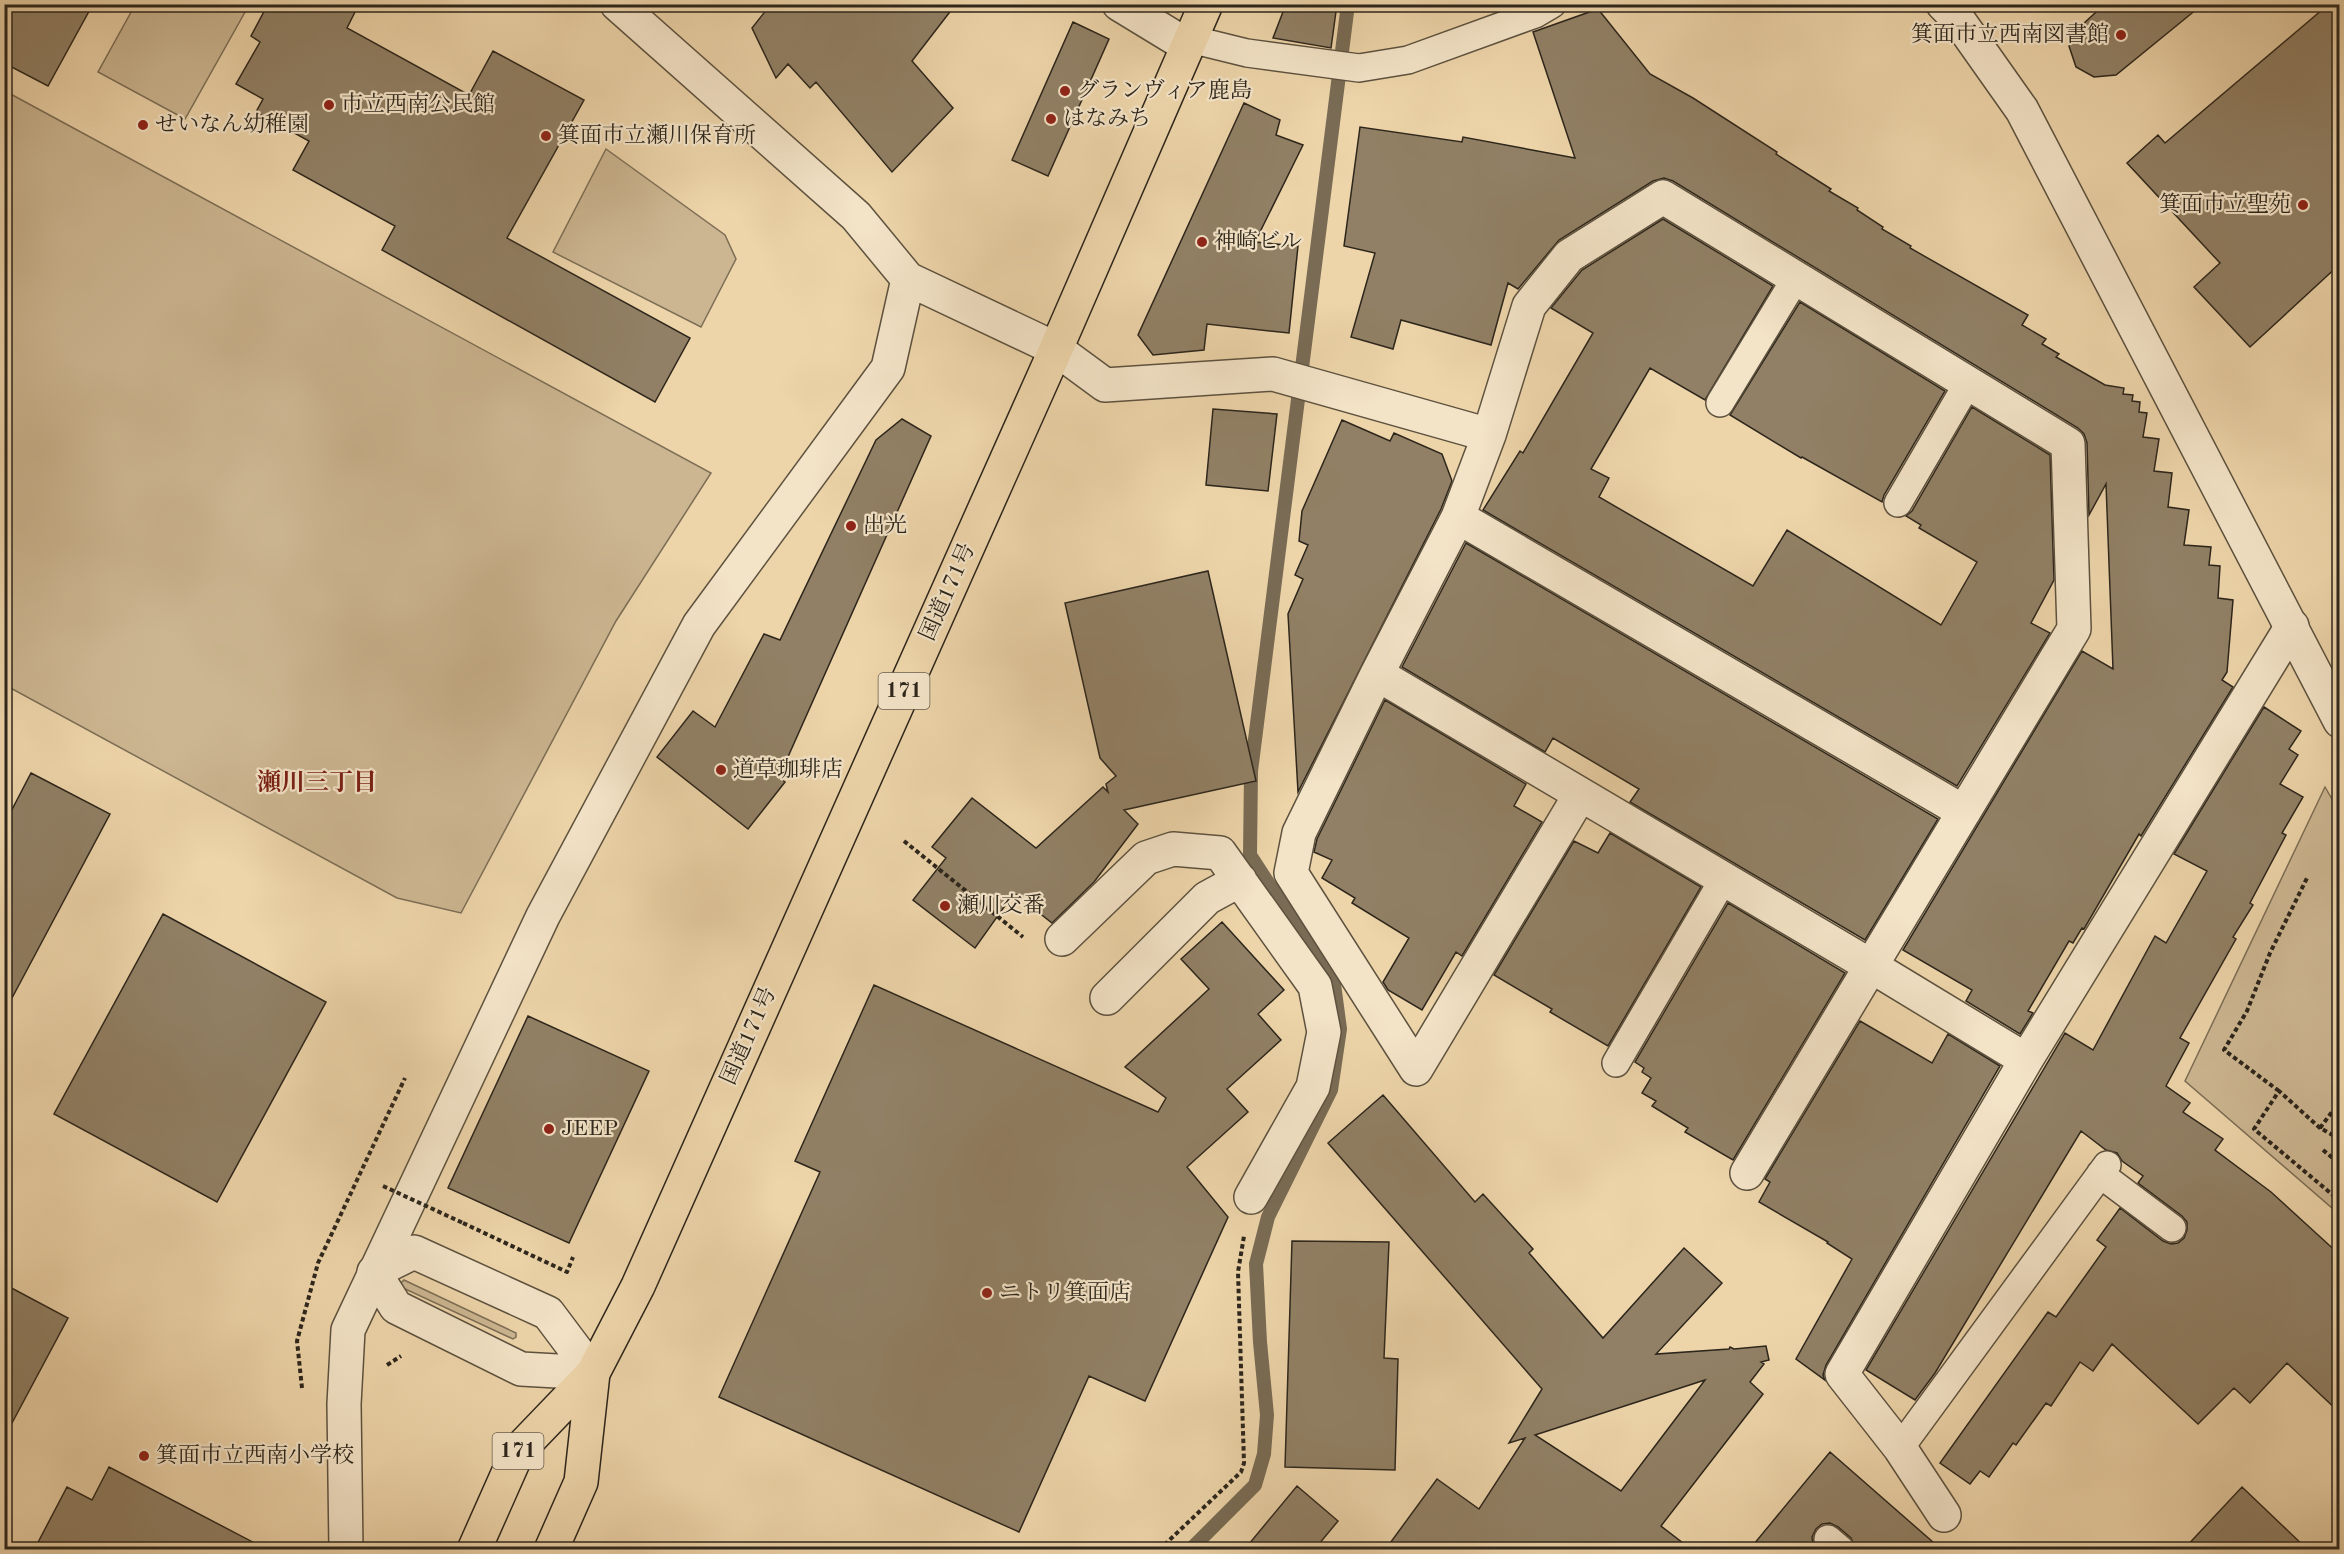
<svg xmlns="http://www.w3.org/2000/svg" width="2344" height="1554" viewBox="0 0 2344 1554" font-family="'Old Standard TT','Noto Serif JP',serif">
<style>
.green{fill:#ccb691;stroke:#7c6e56;stroke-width:1.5}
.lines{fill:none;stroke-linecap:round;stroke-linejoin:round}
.stream{stroke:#796b54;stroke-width:14}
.building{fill:#918065;stroke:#2d261c;stroke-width:1.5;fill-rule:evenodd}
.service-casing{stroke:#5d523f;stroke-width:30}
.minor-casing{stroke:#5d523f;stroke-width:36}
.tertiary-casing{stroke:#5d523f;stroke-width:36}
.trunk-casing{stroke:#2d261c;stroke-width:36}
.path{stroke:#2d261c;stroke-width:4;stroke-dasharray:4.5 3;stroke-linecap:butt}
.service{stroke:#f3e3c7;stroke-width:27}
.minor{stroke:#f3e3c7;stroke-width:33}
.tertiary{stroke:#f3e3c7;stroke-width:33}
.trunk{stroke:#edd4a9;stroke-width:33}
.path-bridge{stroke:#2d261c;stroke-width:4;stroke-dasharray:4.5 3;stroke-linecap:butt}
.poi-dot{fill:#8f2418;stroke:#f3e3c7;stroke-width:2}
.labels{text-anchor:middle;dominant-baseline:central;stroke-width:4.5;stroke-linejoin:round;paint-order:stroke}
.shield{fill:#f3e3c7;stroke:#685f4f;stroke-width:1.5}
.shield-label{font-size:21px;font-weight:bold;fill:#2d261c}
.poi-label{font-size:22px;fill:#2d261c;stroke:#f3e3c7;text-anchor:start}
.street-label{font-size:22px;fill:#2d261c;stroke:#f3e3c7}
.neighbourhood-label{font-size:24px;font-weight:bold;fill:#7a1f14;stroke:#f3e3c7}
</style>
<rect width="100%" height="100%" fill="#edd4a9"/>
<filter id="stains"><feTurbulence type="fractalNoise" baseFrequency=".00333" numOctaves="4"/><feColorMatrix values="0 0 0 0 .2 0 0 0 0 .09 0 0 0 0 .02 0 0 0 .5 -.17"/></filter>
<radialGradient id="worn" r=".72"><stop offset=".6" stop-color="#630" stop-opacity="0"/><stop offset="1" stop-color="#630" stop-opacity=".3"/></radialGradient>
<path class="green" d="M135 5H249L185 119 98 72Z
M5 91 711 473 616 621 461 913 397 898 5 685Z
M606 149 725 235 736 259 701 327 553 252Z
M2325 787 2340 813 2339 1214 2185 1081Z
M404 1280 516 1333V1337L513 1339 403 1288 401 1283Z"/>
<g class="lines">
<path class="stream" d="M1190 1550 1255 1485 1264 1454 1267 1415 1260 1342 1256 1264 1268 1217 1331 1090 1340 1029 1334 984 1250 855 1251 771 1348 4"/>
</g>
<path class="building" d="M4 4H93L48 86 4 63Z
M268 4H359L347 28 469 95 493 51 584 100 507 238 690 338 655 402 382 250 395 226 293 170 309 141 256 112 263 99 236 84 260 42 251 36Z
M771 4H956L912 61 953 108 892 172 816 82 810 88 788 64 776 78 752 28Z
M1286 4H1337L1331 48 1273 38Z
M2105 4H2203L2116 75 2094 77 2076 67 2069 46 2083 24Z
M2329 4H2340V264L2250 347 2194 287 2220 263 2127 163 2158 135 2165 143Z
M1598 9 1650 74 1693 98 1777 152 1776 154 1831 189 1829 191 1858 208 1857 210 1883 227 1882 229 1911 246 1910 248 2028 315 2022 325 2046 339 2042 344 2059 354 2056 357 2105 385 2124 388 2123 394 2133 395 2132 401 2140 402 2139 412 2147 413 2143 437 2159 439 2154 471 2172 473 2168 507 2189 510 2184 545 2211 547 2209 565 2220 566 2218 598 2233 600 2227 672 2222 680 2233 687 2141 836 2139 834 2084 929 2082 928 2073 943 2069 941 2028 1011 2033 1013 2020 1034 1966 1001 1972 990 1903 950 2082 651 2113 669 2106 484 2089 515 2087 443 2084 434 2078 428 1673 181 1664 178 1653 181 1559 240 1518 289 1508 283 1491 345 1401 320 1393 349 1351 337 1375 253 1344 246 1360 127 1462 142 1463 137 1575 158 1533 32Z
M1073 22 1109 39 1048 176 1012 160Z
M1244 103 1280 120 1276 135 1303 145 1255 242 1298 246 1289 333 1207 324 1204 350 1153 355 1138 335Z
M1663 219 1773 286 1705 400 1650 368 1591 469 1609 478 1599 497 1753 586 1787 530 1941 625 1977 562 1919 528 1921 525 1906 516 1912 511 1972 407 2050 455 2054 580 2031 623 2050 633 1957 786 1483 510 1520 451 1523 453 1593 333 1551 308 1582 270Z
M1800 302 1945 391 1884 495 1882 502 1802 457 1801 458 1730 415Z
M1213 409 1277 414 1268 491 1206 485Z
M902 419 931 436 779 777 785 782 748 829 657 757 693 711 715 727 764 634 780 640 876 440Z
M1342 420 1390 441 1394 433 1442 454 1452 481 1441 509 1298 792 1288 614 1303 579 1295 575 1308 545 1299 541 1302 511Z
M1466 543 1938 819 1865 940 1630 802 1639 789 1553 738 1545 752 1402 667Z
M1208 571 1256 781 1124 810 1138 824 1094 882 1052 923 1014 893 975 948 913 900 946 858 932 847 972 798 1036 848 1103 787 1108 792 1106 784 1116 776 1100 758 1065 603Z
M1385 700 1526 784 1514 806 1542 822 1462 956 1456 952 1422 1010 1388 990 1383 982 1409 938 1352 903 1355 898 1322 878 1332 860 1314 852 1317 839Z
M2264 707 2301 731 2289 749 2298 755 2280 784 2303 797 2282 833 2286 835 2250 903 2253 905 2233 937 2236 939 2180 1038 2189 1043 2166 1086 2190 1103 2183 1112 2223 1139 2215 1150 2271 1192 2340 1255V1413L2287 1363 2250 1403 2234 1388 2198 1424 2112 1344 2093 1371 2080 1362 2051 1406 2046 1403 2016 1445 2013 1443 1989 1477 1980 1471 1970 1484 1940 1463 2048 1312 2056 1317 2106 1247 2097 1240 2120 1208 2163 1241 2171 1244 2178 1243 2184 1238 2187 1230V1222L2182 1216 2138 1183 2143 1176 2122 1161 2117 1153 2106 1150 2081 1131 1935 1373 1915 1400 1866 1370 2065 1033 2093 1050 2155 936 2166 943 2207 871 2174 854Z
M31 773 110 814 4 1013V825Z
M1610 833 1701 887 1608 1046 1550 1012 1552 1009 1494 975 1574 841 1598 853Z
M1728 903 1845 973 1733 1160 1685 1132 1688 1128 1652 1106 1656 1101 1642 1093 1651 1078 1642 1072 1644 1068 1635 1062Z
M163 914 326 1002 217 1202 54 1114Z
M1222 922 1284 990 1258 1014 1281 1040 1227 1089 1248 1112 1187 1167 1228 1217 1145 1401 1089 1376 1019 1532 719 1397 820 1172 795 1161 874 985 1158 1112 1166 1098 1125 1067 1209 989 1181 959Z
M528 1016 649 1071 569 1243 448 1188Z
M1860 1021 1932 1063 1948 1034 2000 1066 1826 1365 1823 1375 1825 1380 1796 1359 1852 1259 1827 1243 1828 1242 1759 1202 1770 1182 1765 1179Z
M1383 1095 1475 1202 1483 1194 1533 1249 1529 1253 1603 1338 1684 1248 1722 1283 1656 1354 1729 1349 1730 1347 1734 1349 1766 1346 1769 1360 1761 1362 1764 1364 1750 1382 1763 1394 1661 1526 1692 1550H1385L1437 1479 1479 1509 1525 1438 1509 1443 1542 1389 1328 1143ZM1705 1380 1621 1491 1535 1435Z
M1292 1241 1389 1242 1384 1358 1398 1359 1395 1470 1285 1467Z
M4 1284 68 1318 4 1438Z
M1830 1452 1942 1550H1856L1851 1538 1838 1527 1830 1523 1822 1524 1816 1529 1812 1537 1813 1544 1817 1550H1749Z
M109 1467 268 1550H34L67 1487 92 1500Z
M1297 1486 1338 1521 1314 1550H1244Z
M2242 1487 2308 1550H2183Z"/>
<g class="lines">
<defs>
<path id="service" d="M1190 39 1247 53 1359 68 1408 60 1535 14 1552 4
M1720 403 1796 278
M1898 503 1968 383
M1616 1063 1723 880
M2100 1174 2172 1228
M1900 1448 2107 1165
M1828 1539 1841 1550"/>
<path id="minor" d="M1119 4 1188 46
M1663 197 2068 444 2074 629 1871 966 1377 674 1458 517 1489 435 1529 306 1569 256Z
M1056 349 1105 385 1273 374 1489 435
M1458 517 1964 812
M1377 674 1299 833 1291 873 1416 1069 1580 795
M1062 939 1146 858 1173 849 1220 853 1315 986 1324 1032 1313 1087 1251 1197
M1107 998 1207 898 1240 880
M1747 1173 1871 966 2026 1060
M414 1252 548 1313 593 1373 521 1369 396 1307 374 1272Z
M1944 1515 1900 1448 1842 1374 2026 1060 2292 626"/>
<path id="tertiary" d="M617 4 856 216 908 279 1056 349
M1943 4 1957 18 2022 110 2340 721
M346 1550 344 1404 348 1330 543 916 699 625 888 368 908 279"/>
<path id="trunk" d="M474 1550 518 1451 593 1373 638 1286 1056 349 1206 4
M551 1550 581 1482 593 1373"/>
</defs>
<use href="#service" class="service-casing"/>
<use href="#minor" class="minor-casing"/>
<use href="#tertiary" class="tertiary-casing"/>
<use href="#trunk" class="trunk-casing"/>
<path class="path" d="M904 841 1023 937
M2279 1091 2224 1050 2247 1011 2270 953 2308 876
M2320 1128 2340 1101
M2340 1139 2320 1128 2279 1091 2254 1129 2340 1201
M2323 1150 2340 1164
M463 1223 567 1272 573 1257
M387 1365 401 1356
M302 1388 297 1341 318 1263 405 1078
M1159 1550 1241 1472 1244 1463 1238 1272 1244 1236"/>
<use href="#service" class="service"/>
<use href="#minor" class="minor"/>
<use href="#tertiary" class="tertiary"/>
<use href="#trunk" class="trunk"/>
<path class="path-bridge" d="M383 1186 463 1223"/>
</g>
<g class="poi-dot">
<circle cx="2121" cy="35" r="6"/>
<circle cx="1065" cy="91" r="6"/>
<circle cx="329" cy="105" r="6"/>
<circle cx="1051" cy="119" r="6"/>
<circle cx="143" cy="125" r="6"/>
<circle cx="546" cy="136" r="6"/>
<circle cx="2303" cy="205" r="6"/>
<circle cx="1202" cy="242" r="6"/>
<circle cx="851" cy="526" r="6"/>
<circle cx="721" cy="770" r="6"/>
<circle cx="945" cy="906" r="6"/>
<circle cx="549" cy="1129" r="6"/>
<circle cx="987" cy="1293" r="6"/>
<circle cx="144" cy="1456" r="6"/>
</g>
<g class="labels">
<g class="shield">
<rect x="878.5" y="673" width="51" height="36" rx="4.5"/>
<rect x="492.5" y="1433" width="51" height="36" rx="4.5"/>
</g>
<g class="shield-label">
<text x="904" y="691">171</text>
<text x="518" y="1451">171</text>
</g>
<g class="poi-label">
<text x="2109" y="35" text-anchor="end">箕面市立西南図書館</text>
<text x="1077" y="91">グランヴィア鹿島</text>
<text x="341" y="105">市立西南公民館</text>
<text x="1063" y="119">はなみち</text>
<text x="155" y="125">せいなん幼稚園</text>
<text x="558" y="136">箕面市立瀬川保育所</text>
<text x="2291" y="205" text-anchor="end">箕面市立聖苑</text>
<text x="1214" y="242">神崎ビル</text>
<text x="863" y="526">出光</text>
<text x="733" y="770">道草珈琲店</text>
<text x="957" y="906">瀬川交番</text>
<text x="561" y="1129">JEEP</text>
<text x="999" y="1293">ニトリ箕面店</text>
<text x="156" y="1456">箕面市立西南小学校</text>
</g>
<g class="street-label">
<text transform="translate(948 592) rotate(-66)">国道171号</text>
<text transform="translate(749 1036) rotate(-66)">国道171号</text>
</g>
<g class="neighbourhood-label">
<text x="317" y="784">瀬川三丁目</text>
</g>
</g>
<rect width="2344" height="1554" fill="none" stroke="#edd4a9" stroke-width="24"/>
<rect x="6" y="6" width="2332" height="1542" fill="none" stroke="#2d261c" stroke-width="3"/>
<rect x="12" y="12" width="2320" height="1530" fill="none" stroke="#2d261c" stroke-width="1.5"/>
<rect width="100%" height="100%" filter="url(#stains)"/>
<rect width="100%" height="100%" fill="url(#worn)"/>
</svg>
